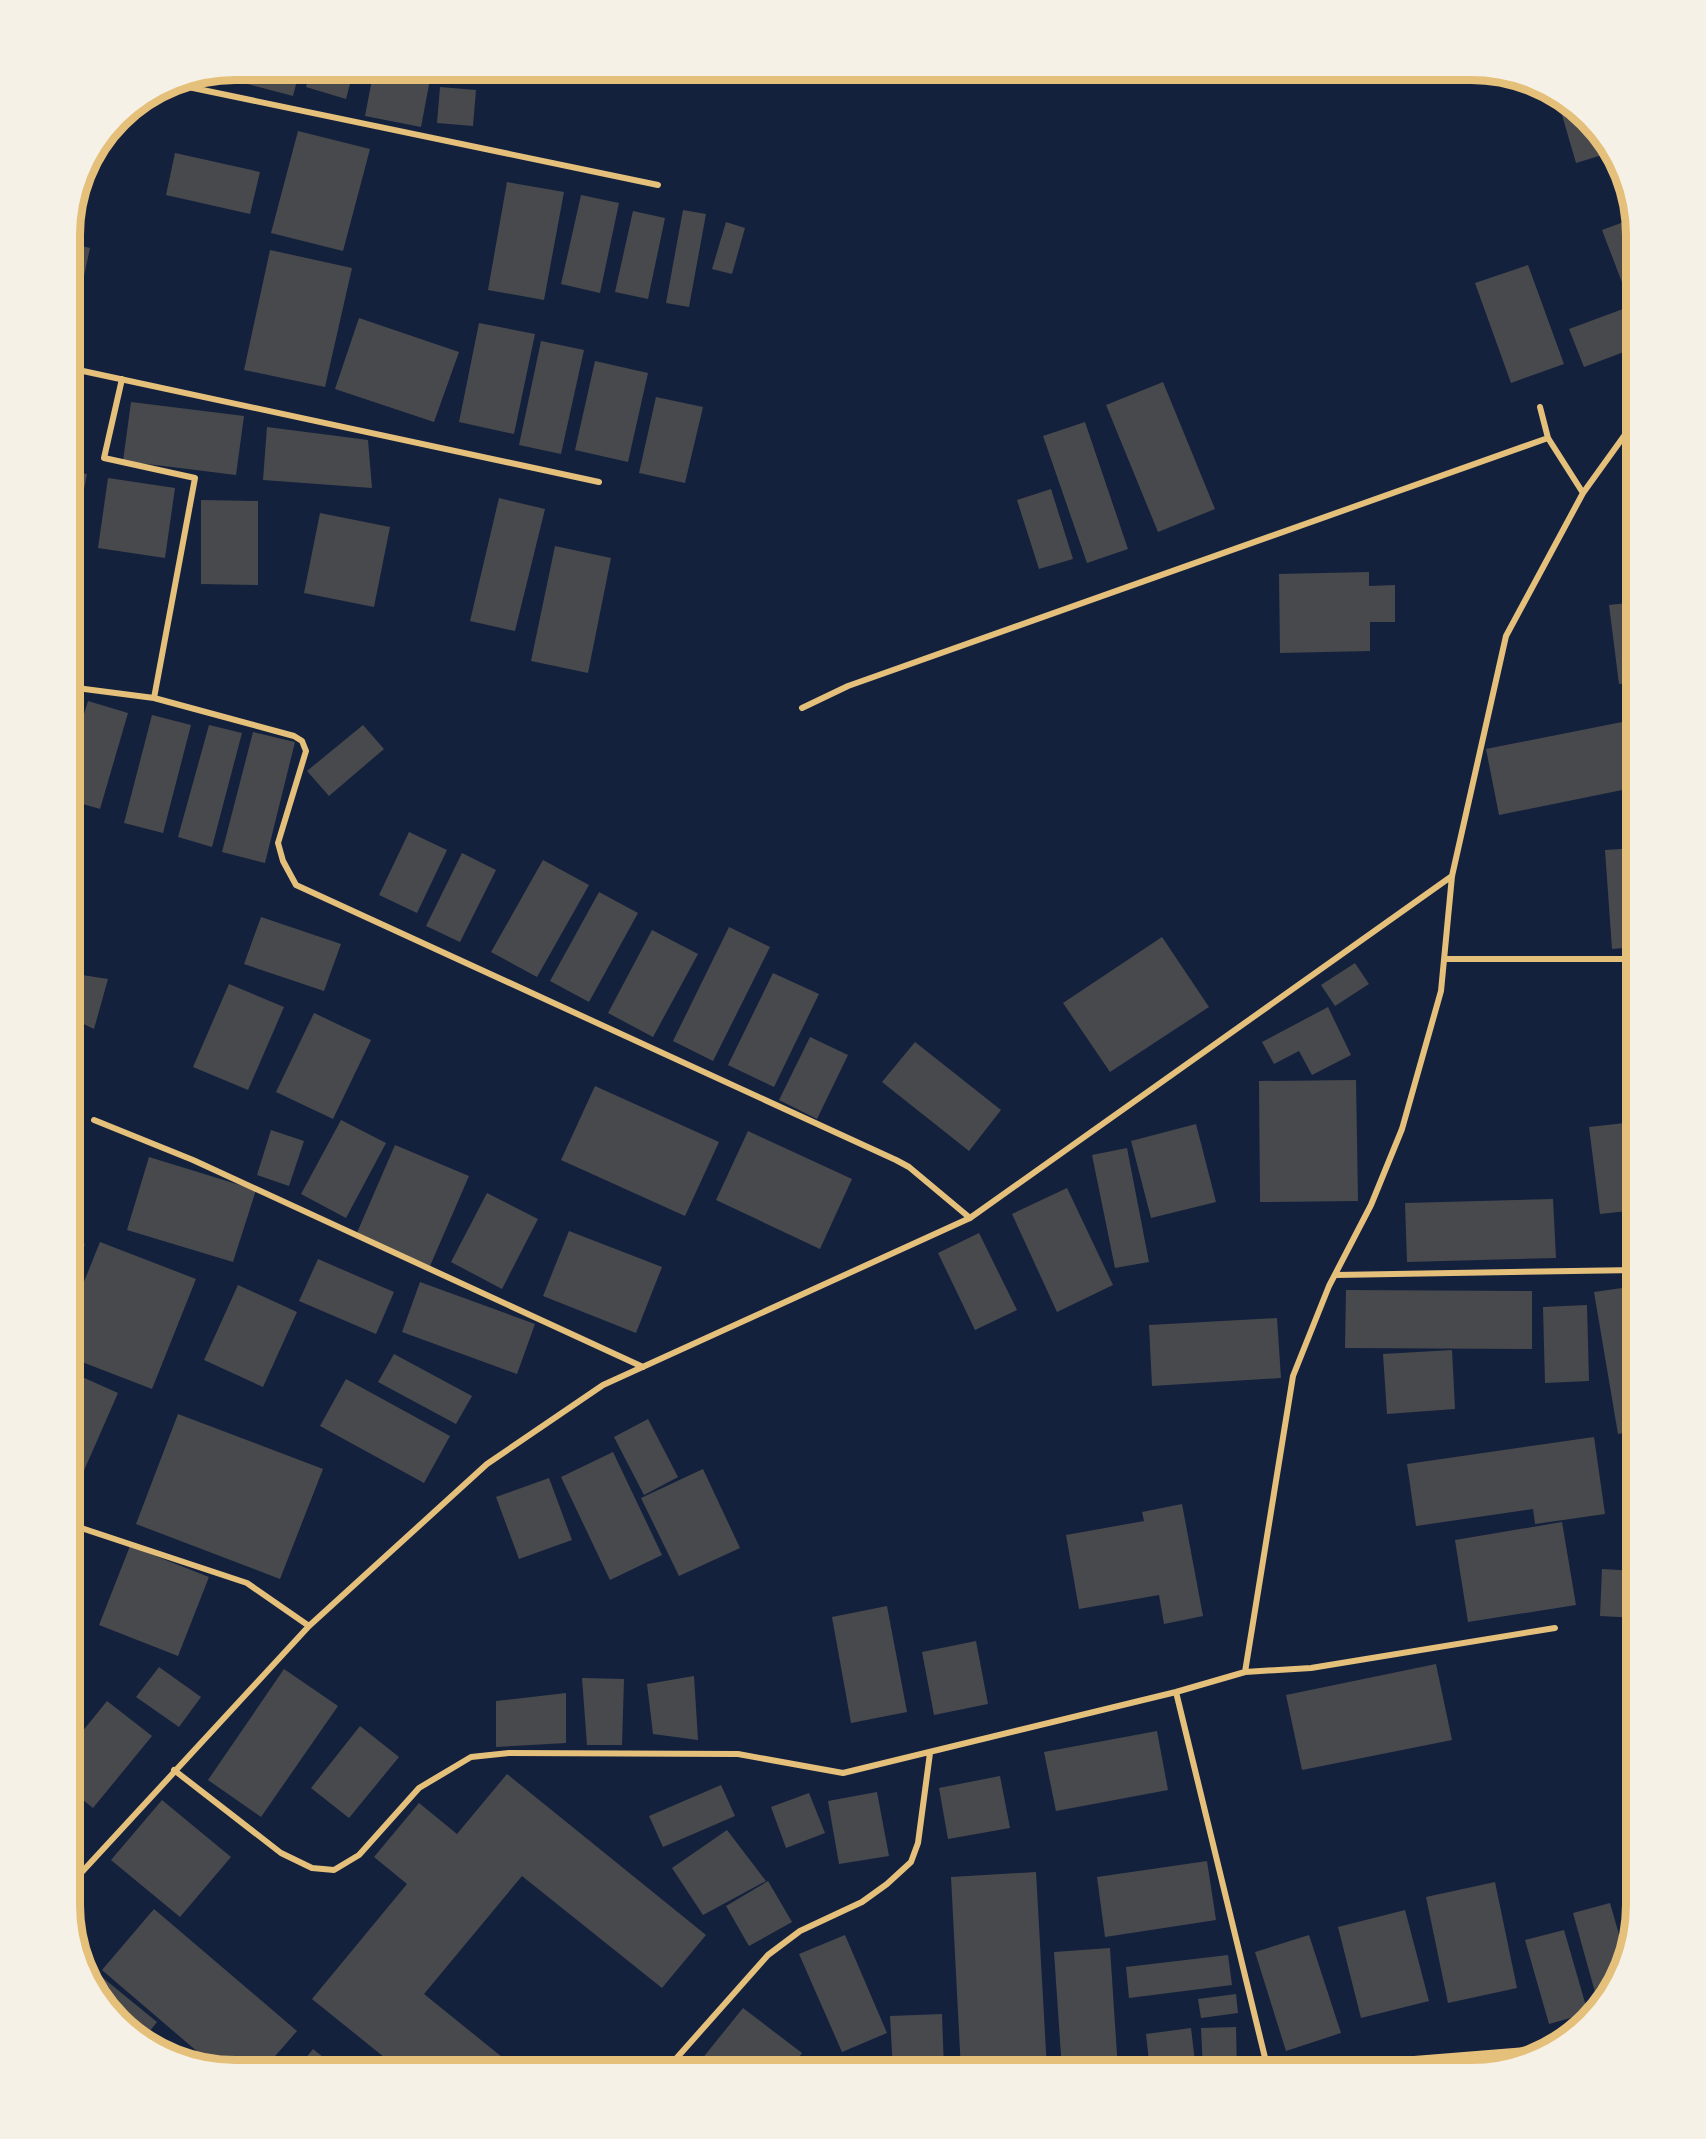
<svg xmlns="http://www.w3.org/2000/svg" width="1706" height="2139" viewBox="0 0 1706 2139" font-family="'Roboto Serif',serif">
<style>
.building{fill:#48494c}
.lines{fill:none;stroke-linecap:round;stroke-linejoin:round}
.minor{stroke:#e5c07b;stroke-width:6}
.rim{fill:none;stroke:#e5c07b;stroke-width:8}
</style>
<rect width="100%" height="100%" fill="#14213d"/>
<path class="building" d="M239 69H300L293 96 236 81Z
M311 69H354L346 99 306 87Z
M374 69H432L421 127 365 116Z
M440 87 476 90 473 126 437 123Z
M1576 111 1609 142 1612 152 1576 163 1562 115Z
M298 131 370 149 343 251 271 233Z
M175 153 260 172 250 214 166 195Z
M507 182 564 192 544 300 488 290Z
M581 195 619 203 600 293 561 284Z
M683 210 706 214 689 307 666 303Z
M633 211 665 218 648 299 615 292Z
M1632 219 1637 234V347L1584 367 1569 329 1631 306 1602 230Z
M726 222 745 228 732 274 712 269Z
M69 243 90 248 70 341H69Z
M270 250 352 268 325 387 244 370Z
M1528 265 1564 364 1511 383 1475 283Z
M359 318 459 352 434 422 335 389Z
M479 323 535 334 514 434 459 422Z
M541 341 584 350 561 454 519 445Z
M595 361 648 373 628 462 575 450Z
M1163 382 1215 509 1158 532 1106 405Z
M656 397 703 407 685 483 639 473Z
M131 402 244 416 236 475 123 461Z
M1085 422 1128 549 1087 563 1043 436Z
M267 427 368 440 372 488 263 480Z
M69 471 87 474 72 549H69Z
M108 478 175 488 165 558 98 548Z
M1051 489 1073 559 1039 569 1017 500Z
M499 498 545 509 515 631 470 621Z
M201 500 258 501V585L201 584Z
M320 513 390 527 374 607 304 593Z
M555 546 611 558 588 673 531 661Z
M1369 572V586L1395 585V622H1370V651L1280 653 1279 574Z
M1637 602V682L1619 684 1609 605Z
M88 701 128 713 100 809 69 800V763Z
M152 715 191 725 163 833 124 823Z
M1627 721 1637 768V787L1499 815 1486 749Z
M209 725 242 733 212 847 178 837Z
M363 725 384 749 329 796 307 771Z
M253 732 295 742 265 863 222 852Z
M409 832 447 850 417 913 379 895Z
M1637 848V947L1612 949 1605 850Z
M462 853 496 870 460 942 426 926Z
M543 860 589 885 537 977 491 952Z
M599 892 638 913 589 1002 550 981Z
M261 917 341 944 324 991 244 964Z
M729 927 770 947 713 1061 673 1041Z
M652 930 698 954 653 1037 608 1013Z
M1162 937 1209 1007 1110 1072 1063 1003Z
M1355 963 1369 984 1335 1006 1321 985Z
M69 973 108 979 94 1029 69 1017Z
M773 973 819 994 774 1087 728 1065Z
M229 984 284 1007 248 1090 193 1067Z
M1328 1007 1351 1055 1312 1075 1299 1051 1274 1064 1262 1042Z
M314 1013 371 1040 333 1119 276 1092Z
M810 1037 848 1055 817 1119 779 1100Z
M915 1042 1001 1110 969 1151 882 1082Z
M1356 1080 1358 1201 1260 1202 1259 1081Z
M595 1086 719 1142 685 1216 561 1160Z
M341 1120 386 1143 346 1218 301 1194Z
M1634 1122 1637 1145V1210L1600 1214 1589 1127Z
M1196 1124 1216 1202 1151 1218 1131 1141Z
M271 1130 304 1141 289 1186 257 1175Z
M748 1131 852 1179 820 1249 716 1200Z
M395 1145 469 1176 430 1266 356 1235Z
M1127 1148 1149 1262 1115 1268 1092 1155Z
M149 1157 256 1190 233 1262 127 1230Z
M1067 1188 1113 1285 1057 1312 1012 1214Z
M487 1193 538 1219 502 1289 451 1262Z
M1553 1199 1556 1258 1407 1262 1405 1203Z
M569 1231 662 1267 636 1333 543 1296Z
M979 1233 1017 1310 975 1330 938 1253Z
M69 1238 85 1244 69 1283Z
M100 1242 196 1279 152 1389 69 1357V1319Z
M318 1259 394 1292 376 1334 299 1301Z
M420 1282 535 1324 517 1374 402 1332Z
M238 1285 297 1312 263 1387 204 1360Z
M1636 1286 1637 1431 1618 1434 1594 1292Z
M1346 1290 1532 1291V1349L1345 1348Z
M1587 1305 1589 1381 1545 1383 1543 1307Z
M1277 1318 1281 1378 1152 1386 1149 1325Z
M1452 1350 1455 1409 1387 1414 1383 1354Z
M394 1354 472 1396 456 1424 378 1382Z
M71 1372 118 1393 82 1475 69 1470Z
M346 1379 450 1436 424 1483 320 1426Z
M178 1414 323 1469 280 1579 136 1524Z
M648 1419 678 1477 644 1495 614 1437Z
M1594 1437 1605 1514 1535 1524 1533 1509 1416 1526 1407 1464Z
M613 1452 662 1555 610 1580 561 1477Z
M703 1469 740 1548 679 1576 641 1498Z
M549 1478 572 1540 519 1559 496 1497Z
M1182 1504 1203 1616 1164 1624 1159 1595 1079 1609 1066 1535 1144 1521 1142 1512Z
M1562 1522 1576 1605 1468 1622 1455 1540Z
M130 1546 209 1577 178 1656 99 1625Z
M1602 1569 1637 1571V1618L1600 1616Z
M69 1571 82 1576 69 1612Z
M887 1606 907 1712 851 1723 832 1617Z
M976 1641 988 1704 934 1715 922 1652Z
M1436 1664 1452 1740 1302 1770 1286 1695Z
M159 1667 201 1697 179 1727 136 1697Z
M284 1669 338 1706 261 1817 208 1780Z
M694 1676 698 1740 653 1734 647 1684Z
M582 1678 624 1679 622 1745H587Z
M566 1693V1743L496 1747V1701Z
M107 1701 152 1736 93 1808 69 1789V1748Z
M360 1726 399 1757 349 1818 311 1788Z
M1157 1731 1168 1790 1056 1811 1044 1752Z
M507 1774 706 1935 662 1988 522 1876 424 1994 518 2070H400L312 1999 407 1884 374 1857 419 1803 457 1834Z
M1000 1776 1010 1828 948 1839 939 1788Z
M721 1785 735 1816 663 1847 649 1816Z
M877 1792 889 1856 839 1864 828 1801Z
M809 1793 825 1833 786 1848 771 1807Z
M162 1800 231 1857 180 1917 111 1860Z
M727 1830 766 1881 703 1915 672 1868Z
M1207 1861 1216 1920 1105 1937 1097 1877Z
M1036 1872 1047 2070H961L951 1877Z
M768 1881 792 1922 749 1946 726 1906Z
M1495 1882 1517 1988 1448 2003 1426 1897Z
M1637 1889V1905L1632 1926 1623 1893Z
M1610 1903 1625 1955 1620 1978 1598 2003 1573 1913Z
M154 1909 297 2031 263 2070H234L213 2065 102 1970Z
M1405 1910 1429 2001 1361 2018 1338 1927Z
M1564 1930 1588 2013 1549 2024 1525 1940Z
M845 1935 887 2033 842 2052 799 1954Z
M1309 1935 1341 2033 1286 2051 1255 1952Z
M1110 1948 1118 2070H1062L1054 1952Z
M1228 1955 1232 1985 1129 1998 1126 1967Z
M97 1973 157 2022 144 2038 97 1997 92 1980Z
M1236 1994 1238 2013 1201 2018 1198 1999Z
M743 2008 802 2053 789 2070H693Z
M942 2014 944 2070H893L890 2016Z
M1236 2027 1237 2070H1203L1201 2028Z
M1191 2028 1196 2070H1150L1146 2034Z
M177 2045 196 2061 168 2055Z
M313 2049 339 2070H296Z"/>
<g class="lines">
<path class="minor" d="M169 83 658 185
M69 368 599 482
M122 379 104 458 195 478 154 698
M1540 407 1548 438 1583 493
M69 687 154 698 294 736 302 741 306 751 278 843 283 861 296 885 896 1160 909 1167 970 1218
M802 708 848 686 1548 438
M1444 959H1637
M94 1120 193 1160 643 1367
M1335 1275 1637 1270
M69 1524 247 1583 309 1626
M1245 1672 1311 1668 1555 1628
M1176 1692 1268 2070
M174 1770 281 1853 312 1868 334 1870 359 1855 419 1788 471 1757 509 1753 738 1754 843 1773 1176 1692 1245 1672 1293 1376 1329 1286 1371 1205 1402 1129 1441 991 1452 876 1506 636 1583 493 1637 418
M69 1886 309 1626 487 1464 603 1385 970 1218 1452 876
M666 2070 768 1955 800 1931 862 1902 887 1884 911 1862 918 1843 930 1753
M1277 2070 1540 2049"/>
</g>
<path d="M0 0H1706V2139H0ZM235 80H1471A155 155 0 0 1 1626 235V1905A155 155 0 0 1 1471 2060H235A155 155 0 0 1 80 1905V235A155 155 0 0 1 235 80Z" fill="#f6f1e7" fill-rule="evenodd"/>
<path class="rim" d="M235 80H1471A155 155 0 0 1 1626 235V1905A155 155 0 0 1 1471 2060H235A155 155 0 0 1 80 1905V235A155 155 0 0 1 235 80Z"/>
</svg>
